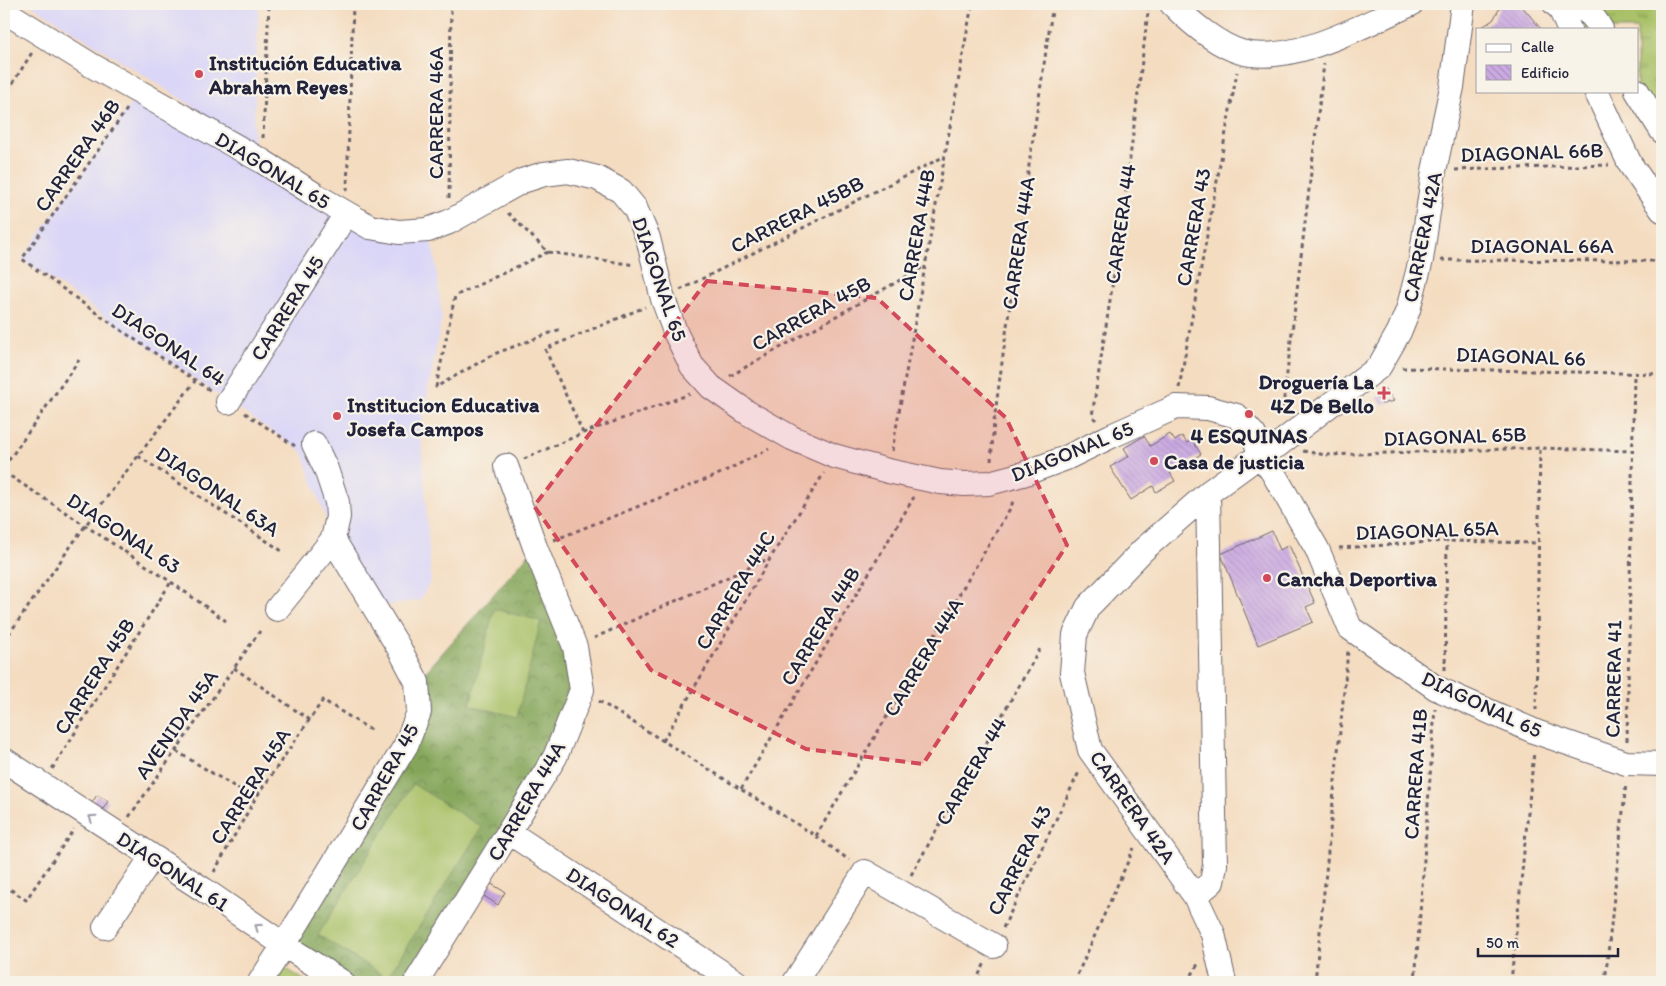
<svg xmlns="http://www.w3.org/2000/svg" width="1666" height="986" viewBox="0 0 1666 986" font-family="Itim,sans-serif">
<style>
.built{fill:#dad6f7}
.grass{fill:url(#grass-tufts);stroke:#647150}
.forest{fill:url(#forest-crowns);stroke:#54644a}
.garden{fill:#a7c065;stroke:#647150}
.building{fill:url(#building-back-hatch)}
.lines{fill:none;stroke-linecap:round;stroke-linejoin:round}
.minor-casing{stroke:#6c636a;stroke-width:26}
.path{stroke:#6c636a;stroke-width:3;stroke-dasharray:4 4;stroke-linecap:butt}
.minor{stroke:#fff;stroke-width:24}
.oneway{stroke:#9c9ca7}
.marked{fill:#d1495b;fill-opacity:0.2;stroke:#d1495b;stroke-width:4;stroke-dasharray:10 6;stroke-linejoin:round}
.poi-dot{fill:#d1495b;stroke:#f7f3e8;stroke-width:2}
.labels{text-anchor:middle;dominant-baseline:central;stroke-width:4.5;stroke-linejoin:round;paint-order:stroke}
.poi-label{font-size:21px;font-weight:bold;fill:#22223b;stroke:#f7f3e8;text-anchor:start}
.street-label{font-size:21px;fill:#22223b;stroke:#f7f3e8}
</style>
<defs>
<pattern id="grass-tufts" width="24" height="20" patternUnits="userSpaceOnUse" patternTransform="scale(1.25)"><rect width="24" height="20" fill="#a7c065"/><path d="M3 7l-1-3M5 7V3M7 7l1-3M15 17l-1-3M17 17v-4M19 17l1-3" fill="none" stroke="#889c54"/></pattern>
<pattern id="forest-crowns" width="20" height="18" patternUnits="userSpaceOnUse" patternTransform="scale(1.25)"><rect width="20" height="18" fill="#85a65a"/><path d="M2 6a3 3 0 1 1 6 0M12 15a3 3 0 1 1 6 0" fill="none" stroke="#6c874c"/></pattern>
<pattern id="building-back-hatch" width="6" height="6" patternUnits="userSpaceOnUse" patternTransform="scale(1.25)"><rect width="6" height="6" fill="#caa9e1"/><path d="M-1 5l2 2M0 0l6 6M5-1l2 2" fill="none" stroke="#ad91c2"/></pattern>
</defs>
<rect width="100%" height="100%" fill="#f7f3e8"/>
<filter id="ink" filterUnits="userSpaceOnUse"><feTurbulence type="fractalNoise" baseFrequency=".02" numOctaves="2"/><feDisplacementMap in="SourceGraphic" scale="10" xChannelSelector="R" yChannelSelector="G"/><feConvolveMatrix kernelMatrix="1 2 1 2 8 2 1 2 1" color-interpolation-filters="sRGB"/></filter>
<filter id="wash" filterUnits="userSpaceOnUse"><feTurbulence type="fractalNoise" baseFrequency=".0096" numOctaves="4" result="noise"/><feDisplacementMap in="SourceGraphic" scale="20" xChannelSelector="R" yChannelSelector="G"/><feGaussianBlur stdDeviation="1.12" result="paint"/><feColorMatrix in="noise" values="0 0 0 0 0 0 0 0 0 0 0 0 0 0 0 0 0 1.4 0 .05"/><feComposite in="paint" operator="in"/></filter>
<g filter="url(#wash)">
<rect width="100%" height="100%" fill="#f4dcc0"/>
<path class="built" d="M30 4H259L253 144Z
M139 92 346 214 428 230 435 257 442 317 421 430 431 580 420 600 374 608 333 539 302 451 228 402 22 259Z"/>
<path class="grass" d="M1556 4H1662V115L1637 91V29H1570Z"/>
<path class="forest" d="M535 547 582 690 416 982H342L284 945 406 745 417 682Z"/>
<path class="garden" d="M494 609 541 621 517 717 470 705Z
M413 784 482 827 387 978 318 935Z
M282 966 307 982H272Z"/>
<g id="blocks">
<path class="building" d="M1521 5 1541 29H1479L1493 20 1501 6Z
M1384 388 1394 401 1382 404 1377 398Z
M1170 434 1175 441 1182 436 1187 443 1192 440 1201 454 1170 473 1175 481 1156 492 1153 486 1131 500 1110 467 1129 456 1124 448 1144 436 1150 446Z
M1272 531 1280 550 1289 545 1315 603 1306 607 1313 622 1258 645 1221 554Z
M97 795 108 801 102 811 91 804Z
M488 882 505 892 498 905 481 894Z"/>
</g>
</g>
<g filter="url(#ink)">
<use href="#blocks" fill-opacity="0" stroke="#6c636a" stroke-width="1"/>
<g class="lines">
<defs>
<path id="minor" d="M1172 4C1189 21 1217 45 1241 52 1292 66 1365 24 1411 4
M1555 4 1560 8 1569 29
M1560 8C1581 4 1591 11 1601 29
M4 11 91 65 262 161 320 198 370 227 399 232 428 230 449 222 522 181 544 174 568 171 597 178 621 191 635 208 648 238 663 299 676 334 692 366 711 387 748 413 792 438 834 456 888 471 940 482 965 484 989 483 1023 474 1066 458 1111 436 1176 407 1208 408 1237 416 1254 435 1260 455 1272 471 1317 549 1350 628 1436 688 1536 732 1626 763 1662 764
M1596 91 1630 164 1662 210
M1637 91 1662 131
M228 402 346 214
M277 609 333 539 338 517 337 502 326 469 314 444
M4 760 204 890 284 945 342 982
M510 833 736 982
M1195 896 1212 882 1215 865 1208 493
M105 927 152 857
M260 982 284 945 406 745 419 712 417 682 399 648 333 539
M416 982 555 757 582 690 575 647 535 547 506 466
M795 982 865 872 994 946
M1224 982 1213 934 1195 896 1090 750 1072 673 1075 635 1088 607 1143 550 1208 493 1260 455 1278 445 1379 367 1399 332 1408 310 1421 260 1434 171 1452 87 1463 4"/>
</defs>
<use href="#minor" class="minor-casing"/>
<path class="path" d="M4 97 33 51
M127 109 22 259 106 320 211 391
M263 138 269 4
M1455 170 1609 165
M347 191 353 4
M449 198 451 4
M508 213 548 252 635 265
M548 252 455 296 436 387 494 354 561 329
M1441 260 1662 261
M680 290 945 156
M1402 368 1662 374
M730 376 925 266
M1179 388 1237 72
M245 413 295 446
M1282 415 1324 64
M1096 420 1092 416 1122 223 1149 4
M583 433 545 349 645 307
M892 451 972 4
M1303 451 1326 455 1540 448 1634 451
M138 456 282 551
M524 459 583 433 690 394
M991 461 994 421 1030 158 1053 4
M4 467 79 360
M4 472 171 582 226 621
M554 540 717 475 769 449
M1339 548 1447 541 1538 543
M594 638 770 558
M4 641 85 526 195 381
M234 668 310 720
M1445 670 1447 541
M599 701 816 836 849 860
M1536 710 1540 448
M663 741 771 557 824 473
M1627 741 1634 374
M176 751 255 799
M52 769 171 582
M741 789 914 497
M129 817 260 631
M816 836 1011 507 1014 498
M214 872 255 799 323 700 372 731
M911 875 1040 649
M4 885 26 900 74 829
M1003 928 1080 770
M975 982 985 963
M1074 982 1134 848
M1188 982 1198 964
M1315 982 1348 651
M1415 982 1435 709
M1511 982 1534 752
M1605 982 1626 783"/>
<use href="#minor" class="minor"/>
</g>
<defs><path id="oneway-chevron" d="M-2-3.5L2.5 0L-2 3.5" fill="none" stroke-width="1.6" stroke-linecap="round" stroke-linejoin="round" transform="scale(1.25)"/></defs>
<g class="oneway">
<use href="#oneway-chevron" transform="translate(92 818) rotate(-147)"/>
<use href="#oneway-chevron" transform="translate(258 927) rotate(-145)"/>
</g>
</g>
<path class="marked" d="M707 281 877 298 1006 418 1067 545 923 764 806 749 651 670 534 506Z"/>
<g class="poi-dot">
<circle cx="199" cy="74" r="5"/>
<path d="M1381.5 385.5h5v5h5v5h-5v5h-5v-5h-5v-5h5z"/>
<circle cx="1249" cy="414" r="5"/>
<circle cx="337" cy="416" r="5"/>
<circle cx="1154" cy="461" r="5"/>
<circle cx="1267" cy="578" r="5"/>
</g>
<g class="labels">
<g class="poi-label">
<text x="209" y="62">Institución Educativa<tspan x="209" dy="24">Abraham Reyes</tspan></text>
<text x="1374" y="381" text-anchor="end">Droguería La<tspan x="1374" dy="24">4Z De Bello</tspan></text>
<text x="347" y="404">Institucion Educativa<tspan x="347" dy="24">Josefa Campos</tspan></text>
<text x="1249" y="435" text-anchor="middle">4 ESQUINAS</text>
<text x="1164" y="461">Casa de justicia</text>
<text x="1277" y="578">Cancha Deportiva</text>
</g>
<g class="street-label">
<text transform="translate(435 113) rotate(-90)">CARRERA 46A</text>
<text transform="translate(1532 152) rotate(-2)">DIAGONAL 66B</text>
<text transform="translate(77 155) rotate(-55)">CARRERA 46B</text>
<text transform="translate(273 170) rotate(31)">DIAGONAL 65</text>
<text transform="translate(797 214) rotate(-27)">CARRERA 45BB</text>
<text transform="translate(1120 224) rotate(-82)">CARRERA 44</text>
<text transform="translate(1193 227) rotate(-80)">CARRERA 43</text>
<text transform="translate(916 235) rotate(-80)">CARRERA 44B</text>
<text transform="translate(1422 237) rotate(-79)">CARRERA 42A</text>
<text transform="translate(1018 243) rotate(-82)">CARRERA 44A</text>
<text x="1542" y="245">DIAGONAL 66A</text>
<text transform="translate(660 279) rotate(71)">DIAGONAL 65</text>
<text transform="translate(287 308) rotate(-58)">CARRERA 45</text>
<text transform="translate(811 313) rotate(-29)">CARRERA 45B</text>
<text transform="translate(169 344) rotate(34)">DIAGONAL 64</text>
<text transform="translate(1521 356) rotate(2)">DIAGONAL 66</text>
<text transform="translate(1455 436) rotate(-2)">DIAGONAL 65B</text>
<text transform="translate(1072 451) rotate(-22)">DIAGONAL 65</text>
<text transform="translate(218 491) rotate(34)">DIAGONAL 63A</text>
<text transform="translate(1427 530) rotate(-2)">DIAGONAL 65A</text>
<text transform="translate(124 533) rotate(33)">DIAGONAL 63</text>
<text transform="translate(735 590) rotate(-59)">CARRERA 44C</text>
<text transform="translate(820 626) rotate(-59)">CARRERA 44B</text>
<text transform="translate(923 657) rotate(-59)">CARRERA 44A</text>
<text transform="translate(94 676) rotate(-58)">CARRERA 45B</text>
<text transform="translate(1613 679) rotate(-89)">CARRERA 41</text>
<text transform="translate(1482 704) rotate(25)">DIAGONAL 65</text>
<text transform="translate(176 724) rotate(-55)">AVENIDA 45A</text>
<text transform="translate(971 771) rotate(-60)">CARRERA 44</text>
<text transform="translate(1415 774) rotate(-86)">CARRERA 41B</text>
<text transform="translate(384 777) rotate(-61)">CARRERA 45</text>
<text transform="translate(250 786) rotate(-58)">CARRERA 45A</text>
<text transform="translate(526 801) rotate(-60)">CARRERA 44A</text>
<text transform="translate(1133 807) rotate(55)">CARRERA 42A</text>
<text transform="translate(1019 860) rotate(-64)">CARRERA 43</text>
<text transform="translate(173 871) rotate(33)">DIAGONAL 61</text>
<text transform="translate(623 907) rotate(33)">DIAGONAL 62</text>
</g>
</g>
<rect width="1666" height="986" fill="none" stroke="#f7f3e8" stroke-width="20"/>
<rect x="1476" y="28" width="162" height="65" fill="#f7f3e8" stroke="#a29fa3"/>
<rect x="1486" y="44" width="25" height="8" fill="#ffffff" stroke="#a29fa3"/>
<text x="1521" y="52" font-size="15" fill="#22223b">Calle</text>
<rect x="1486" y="65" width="25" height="15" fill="url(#building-back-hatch)" stroke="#a29fa3"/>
<text x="1521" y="78" font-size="15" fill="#22223b">Edificio</text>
<path d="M1478 948v8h140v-8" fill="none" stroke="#22223b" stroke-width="2.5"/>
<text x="1486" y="948" font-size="15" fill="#22223b" stroke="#f7f3e8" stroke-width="4" paint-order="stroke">50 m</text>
</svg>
